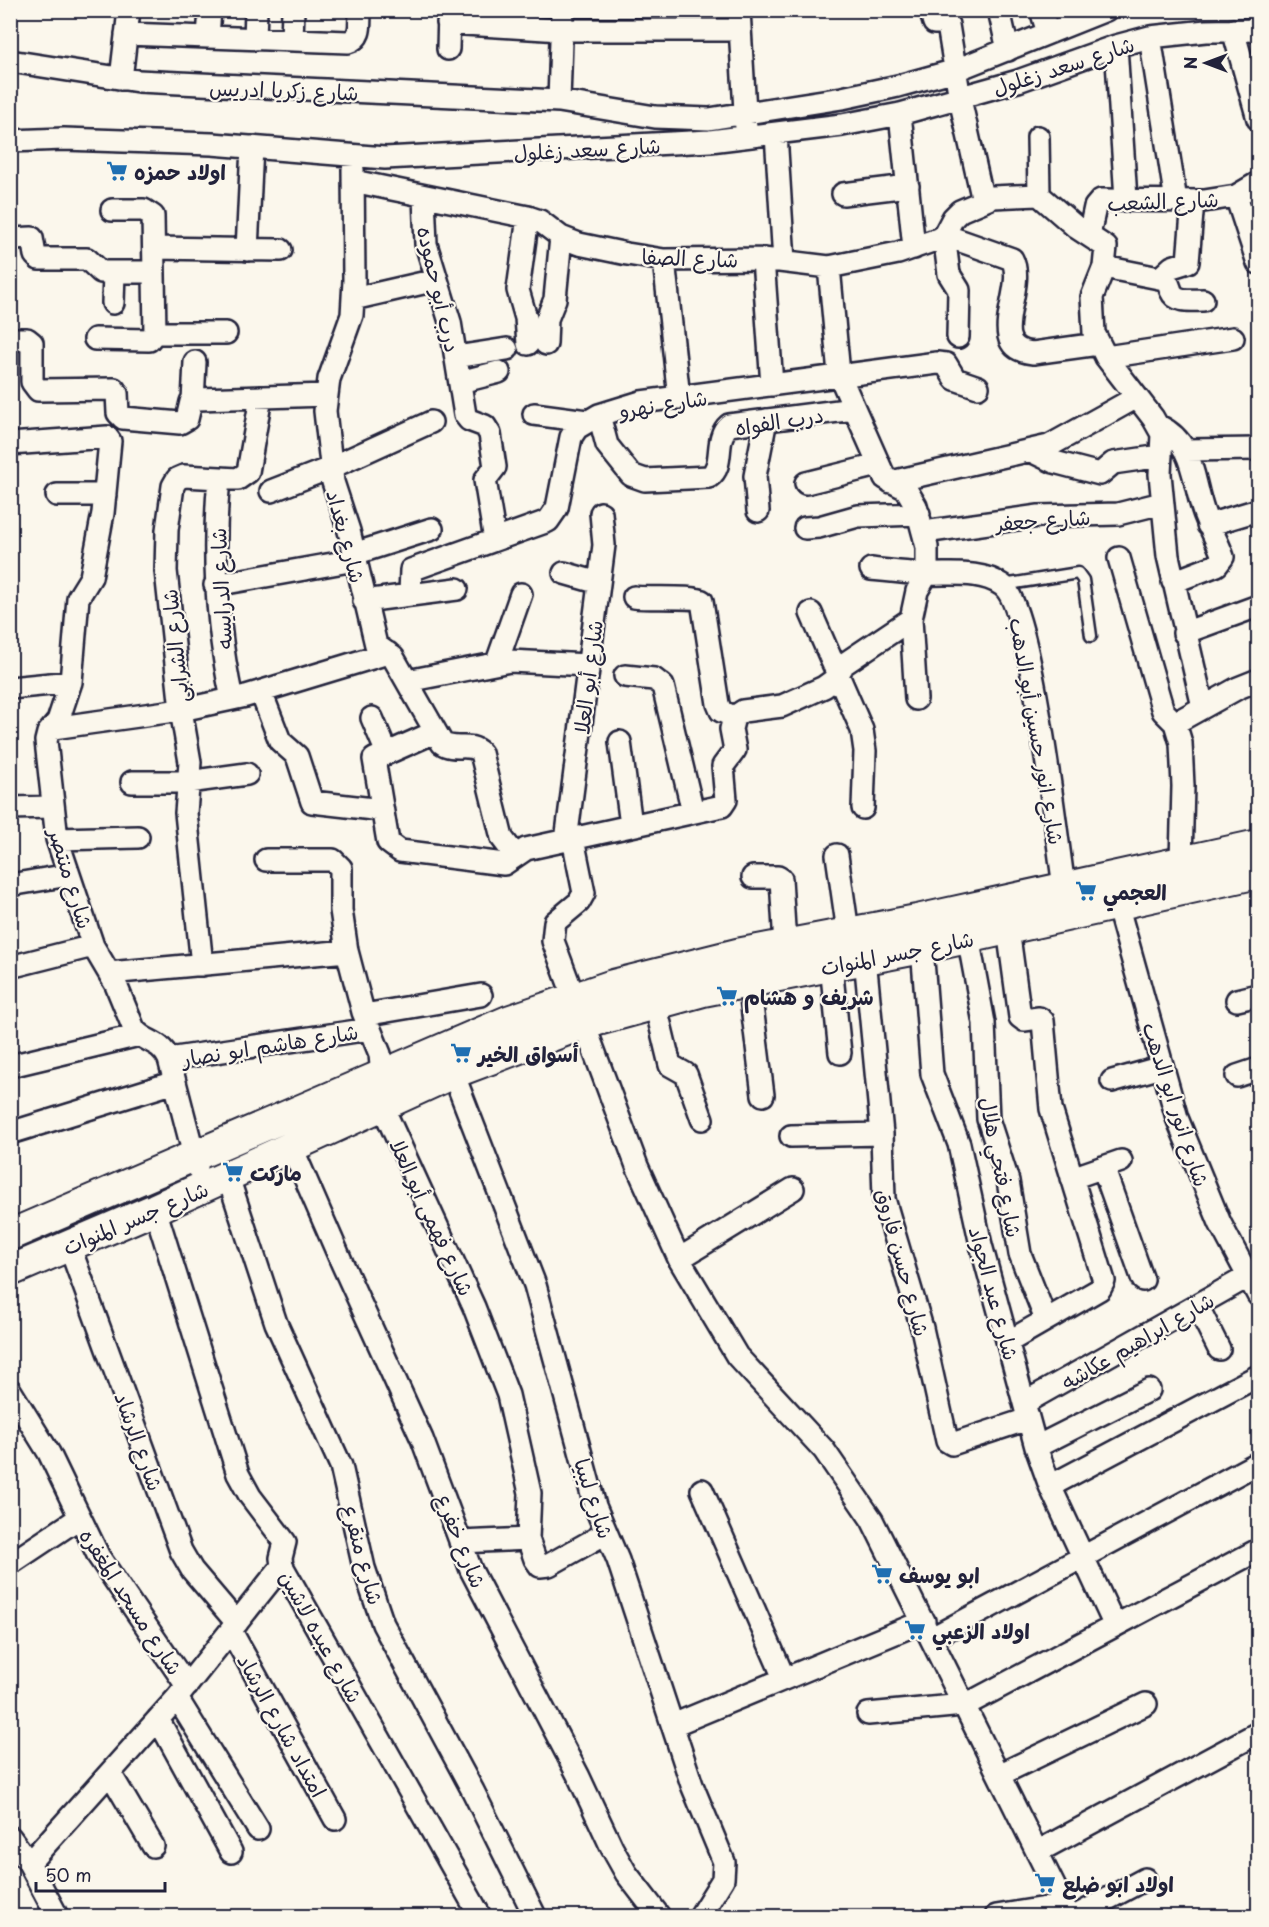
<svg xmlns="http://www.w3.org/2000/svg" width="1269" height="1927" viewBox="0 0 1269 1927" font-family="'Playpen Sans','Playpen Sans Arabic',sans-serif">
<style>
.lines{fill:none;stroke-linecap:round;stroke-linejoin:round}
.lane-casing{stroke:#22223b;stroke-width:15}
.street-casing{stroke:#22223b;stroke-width:26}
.secondary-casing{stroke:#22223b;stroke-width:34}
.lane{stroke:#fbf7ec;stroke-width:10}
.street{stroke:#fbf7ec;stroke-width:21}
.secondary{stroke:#fbf7ec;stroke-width:30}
.labels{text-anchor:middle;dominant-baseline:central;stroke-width:4.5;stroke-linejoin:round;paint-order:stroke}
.street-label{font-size:21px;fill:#22223b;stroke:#fbf7ec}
.poi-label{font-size:21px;font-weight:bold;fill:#22223b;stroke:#fbf7ec;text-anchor:start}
</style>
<rect width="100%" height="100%" fill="#fbf7ec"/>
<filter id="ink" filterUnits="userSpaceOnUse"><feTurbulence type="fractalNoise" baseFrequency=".0167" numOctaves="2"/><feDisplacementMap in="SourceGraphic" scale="12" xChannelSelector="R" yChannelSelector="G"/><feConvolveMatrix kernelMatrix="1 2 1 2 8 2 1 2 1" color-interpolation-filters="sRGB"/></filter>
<g filter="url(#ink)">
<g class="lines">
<defs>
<path id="lane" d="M1003 585 1078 573 1083 580 1091 636"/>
<path id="street" d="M739 10 746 128
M930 10 934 23 942 22 948 25 960 99 983 201
M999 10 1008 50
M1041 10 1048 33
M448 23 561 30H739
M1233 30 1258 119
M126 34 348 42C363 38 359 23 360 10
M208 37 210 10
M1150 37 1176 201
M255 39 256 10
M292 40 293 10
M1116 46 1126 199
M448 49 449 11
M10 61 138 81 559 101 655 117 709 119 842 98 898 86 956 70 1106 10
M121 79 129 10
M559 101 562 10
M900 114 914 248
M776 134 784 261
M1038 137 1039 195
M10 141 64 139 212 144 385 158 710 141 842 125 900 114 1018 81 1116 46 1150 37 1206 31 1258 30
M353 169 354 280 352 315 329 379 325 411 333 482 349 531 376 645 393 657 442 743C455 752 470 741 481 753L502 838 515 855
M353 181 528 217 540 221 561 237 579 244 627 254 664 260 763 259 829 267 898 253 938 239 944 235 953 218 960 211 993 197 1039 195 1077 228 1106 247 1104 267 1092 297 1094 333 1106 357 1153 418 1162 434 1160 474 1168 556 1203 707
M843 194 908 186
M1236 196 1258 263
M424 197 426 244 450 322 465 415 469 420 485 426 490 434 495 467 485 480 495 540
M1089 235 1095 207 1101 200 1204 201 1236 196 1258 183
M10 239 32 238 35 255 39 259H87L101 272H154
M154 248 281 250
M247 250 252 147
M763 259 772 385
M664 260 679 398
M829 267 839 374 885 478 906 489 916 506 927 547V574L917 591 911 619 916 699
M1104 267 1164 279C1169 283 1169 285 1171 291 1176 303 1192 300 1203 300
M1160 278 1172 267 1188 262 1193 201
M353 299 436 280
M113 303 114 272
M155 333H226
M958 337 959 290 949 274 944 235 1012 259C1028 289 982 348 1033 353L1098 344
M10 339H27L32 343V382L38 390 114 389 117 393 118 413 123 418 180 423 187 419 191 402 198 399 327 395
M95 339 149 340 155 333 153 216 144 210H112
M528 344 526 318 518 290 528 217
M546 344 547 319 555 299 561 237
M456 357 507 349
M1106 357 1233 338
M460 382 499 372
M193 401 195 362
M534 414 587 421
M599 415 607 445 631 475 645 480 709 477C726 465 713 439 729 425L854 409
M1159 426C1194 443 1192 477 1203 510 1208 526 1218 541 1223 557L1217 565 1173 582
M10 444 107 437 110 441 103 513 91 577 78 598 71 682 58 721 48 733 46 741 57 839 93 946 116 985 134 1029C146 1044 159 1039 169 1059L197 1167
M1186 450 1258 449
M1031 451 1054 462 1100 474 1113 463 1161 456
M219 478C212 554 216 625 232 699
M891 482 1049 446 1137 397
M806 483 878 465
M271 491 330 468 431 422
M57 495H105
M758 511 755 476 766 420
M1208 525 1258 510
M805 528 819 527 858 516 919 514
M924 532 1039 516 1118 514 1162 503
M354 554 432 529
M1119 558 1163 711 1175 723 1181 743 1183 786 1181 861
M871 569C890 571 908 573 926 574 951 575 980 570 1002 585 1031 605 1057 841 1064 887
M564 573 599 583
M215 585 355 560
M410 593 411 570 548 521 557 508 571 437 577 428 599 415 641 402 937 363 946 364 955 379 978 387
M634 597C648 599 696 596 702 601L718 704 721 711 734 717
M364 601 457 589
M811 613 862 730 865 751 863 808
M1184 633 1258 606
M497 662 521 594
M625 676 654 679 663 686 693 812
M407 681 510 661 588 665
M10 688 71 682
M261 692 280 741 297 756 312 802 382 810
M372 718 387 753
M1175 723 1238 688 1258 680
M53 728 181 710 246 696 388 653
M435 732 374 759 388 842 400 851 504 864 526 849 722 806 726 800 723 766 735 750 731 729 734 717 743 711 782 706 824 687 835 679 844 664 911 619
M620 742 631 825
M132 782H188L247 774
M10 808 51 807
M57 839 138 837
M573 839 584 893 579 902 555 922 553 941 637 1166 679 1259 737 1356 824 1450 872 1520 1069 1916
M566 841 604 545 601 513
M837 855 848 932
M266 860H333L341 868V910L347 951 363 1012 380 1054 385 1112 474 1307 508 1395 530 1493 528 1539 535 1559 540 1566 549 1565 606 1533
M753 877H778L781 879 785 945
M10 885 69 875
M1117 904 1177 1118 1220 1223 1258 1295
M968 937 984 1023 988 1119 1008 1181 1020 1254 1046 1320
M922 948 932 1074 959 1144 981 1245 1036 1447 1050 1486 1115 1626
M865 958 882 1134 884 1199 922 1328 947 1441 952 1444 1028 1419
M202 965 186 813 190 762 181 710 166 571 167 530 173 486 177 479 184 476 238 479 248 472 261 397
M831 965 840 1053
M10 967 93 946
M109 973 347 951
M749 982 763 1095
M1237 1000 1258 995
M655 1003 670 1065 686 1074 702 1119
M364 1015 481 995
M169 1059 370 1029
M10 1066 139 1035
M453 1073 535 1285 595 1506 618 1560 692 1785 724 1862 723 1879 700 1916
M1237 1076 1258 1069
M1112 1081 1162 1067
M10 1133 175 1082
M791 1136 882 1134
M292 1148 342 1263 422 1439 471 1570 578 1775 612 1848 626 1873 659 1916
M1103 1167 1143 1280
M228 1177 276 1323 341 1466 364 1568 383 1624 473 1791 535 1916
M1072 1178 1121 1161
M155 1209 238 1474 250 1496 285 1542 281 1558 282 1566 480 1916
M69 1245 181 1551 192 1570 237 1623
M679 1259 793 1189
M1197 1305 1219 1349
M1008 1342 1100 1289 1104 1281 1051 1109 1043 1021 1039 1018 1024 1020 1020 1017 1008 929
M10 1390 49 1453 99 1557 187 1686
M1024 1403 1249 1276
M1036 1447 1149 1390
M1050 1486 1258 1376
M702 1490 784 1678
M460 1542 528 1539
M10 1564 79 1518
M231 1631 335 1819
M932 1638 1258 1463
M177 1698 258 1829
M868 1714 953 1706 975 1700 1258 1550
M158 1719 231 1852
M673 1725 924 1621
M110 1773 153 1846
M999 1775 1146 1704
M10 1837 29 1863 57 1916
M1037 1852 1258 1733
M29 1863 177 1698 282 1566
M996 1916 1064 1905
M1076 1916 1145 1879"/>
<path id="secondary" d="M10 1235 508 1021 613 985 737 954 917 920 1258 845
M10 1271 155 1209 453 1073 583 1024 703 991 922 948 1258 873"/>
</defs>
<use href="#lane" class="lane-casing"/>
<use href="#street" class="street-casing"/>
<use href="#secondary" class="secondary-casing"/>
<use href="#lane" class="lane"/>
<use href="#street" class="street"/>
<use href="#secondary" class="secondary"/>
</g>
</g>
<defs>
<symbol id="supermarket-bare" viewBox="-9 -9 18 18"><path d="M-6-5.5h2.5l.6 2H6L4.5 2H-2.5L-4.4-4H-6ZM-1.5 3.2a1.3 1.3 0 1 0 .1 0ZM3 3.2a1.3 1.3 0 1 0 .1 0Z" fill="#1f6fb2" stroke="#fbf7ec" stroke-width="2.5" paint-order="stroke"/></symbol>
</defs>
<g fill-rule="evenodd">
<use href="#supermarket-bare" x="102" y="156" width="30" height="30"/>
<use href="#supermarket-bare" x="1071" y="876" width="30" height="30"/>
<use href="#supermarket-bare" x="712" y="981" width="30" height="30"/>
<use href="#supermarket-bare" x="446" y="1038" width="30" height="30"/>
<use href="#supermarket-bare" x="218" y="1157" width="30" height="30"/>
<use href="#supermarket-bare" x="867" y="1559" width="30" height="30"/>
<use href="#supermarket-bare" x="900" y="1615" width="30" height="30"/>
<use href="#supermarket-bare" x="1030" y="1868" width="30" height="30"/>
</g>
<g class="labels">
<g class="street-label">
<text transform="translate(1063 65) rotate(-18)">شارع سعد زغلول</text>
<text transform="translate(284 89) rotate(2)">شارع زكريا ادريس</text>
<text transform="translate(587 148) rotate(-3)">شارع سعد زغلول</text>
<text transform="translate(1163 200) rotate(-2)">شارع الشعب</text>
<text transform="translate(690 257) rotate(2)">شارع الصفا</text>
<text transform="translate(440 289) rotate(77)">درب أبو حموده</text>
<text transform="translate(663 403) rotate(-9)">شارع نهرو</text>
<text transform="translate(779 420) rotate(-9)">درب الفواه</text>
<text transform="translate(1043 519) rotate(-4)">شارع جعفر</text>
<text transform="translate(347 536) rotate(75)">شارع بغداد</text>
<text transform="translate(220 589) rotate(-93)">شارع الدرايسه</text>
<text transform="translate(174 646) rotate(-96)">شارع الشرابى</text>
<text transform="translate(587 677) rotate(-83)">شارع أبو العلا</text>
<text transform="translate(1038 731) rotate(80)">شارع انور حسين أبو الدهب</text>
<text transform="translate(72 878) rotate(73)">شارع منتصر</text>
<text transform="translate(897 952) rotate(-11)">شارع جسر المنوات</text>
<text transform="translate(270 1044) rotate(-9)">شارع هاشم ابو نصار</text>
<text transform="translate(1177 1104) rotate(72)">شارع انور ابو الدهب</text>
<text transform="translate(1002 1167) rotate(79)">شارع فتحي هلال</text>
<text transform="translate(135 1217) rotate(-23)">شارع جسر المنوات</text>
<text transform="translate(433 1217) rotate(65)">شارع فهمى أبو العلا</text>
<text transform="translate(904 1262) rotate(75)">شارع حسن فاروق</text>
<text transform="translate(995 1293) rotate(75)">شارع عبد الجواد</text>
<text transform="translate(1137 1340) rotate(-30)">شارع ابراهيم عكاشه</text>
<text transform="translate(140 1441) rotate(70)">شارع الرشاد</text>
<text transform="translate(595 1498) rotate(72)">شارع ليبيا</text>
<text transform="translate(462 1540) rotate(68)">شارع خفرع</text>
<text transform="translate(364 1554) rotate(75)">شارع منقرع</text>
<text transform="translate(132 1601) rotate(57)">شارع مسجد المغفره</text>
<text transform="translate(322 1636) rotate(61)">شارع عبده لاشين</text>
<text transform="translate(283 1725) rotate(61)">امتداد شارع الرشاد</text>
</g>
<g class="poi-label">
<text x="134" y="171">اولاد حمزه</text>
<text x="1103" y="891">العجمي</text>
<text x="744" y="996">شريف و هشام</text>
<text x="478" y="1053">أسواق الخير</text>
<text x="250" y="1172">ماركت</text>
<text x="899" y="1574">ابو يوسف</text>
<text x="932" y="1630">اولاد الزعبي</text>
<text x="1062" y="1883">اولاد ابو ضلع</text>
</g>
</g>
<rect width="1269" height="1927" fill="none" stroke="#fbf7ec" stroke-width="36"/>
<rect x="18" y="18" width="1233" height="1891" fill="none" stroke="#22223b" stroke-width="2" filter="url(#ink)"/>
<g transform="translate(1206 63) rotate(270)" stroke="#fbf7ec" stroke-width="4.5" paint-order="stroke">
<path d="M0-4.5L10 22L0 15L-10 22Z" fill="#22223b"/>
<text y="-9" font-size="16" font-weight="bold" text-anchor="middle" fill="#22223b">N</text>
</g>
<path d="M36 1882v9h129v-9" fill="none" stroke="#22223b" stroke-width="3"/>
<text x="45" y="1882" font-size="18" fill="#22223b" stroke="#fbf7ec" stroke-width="4.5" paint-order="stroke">50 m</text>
</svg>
